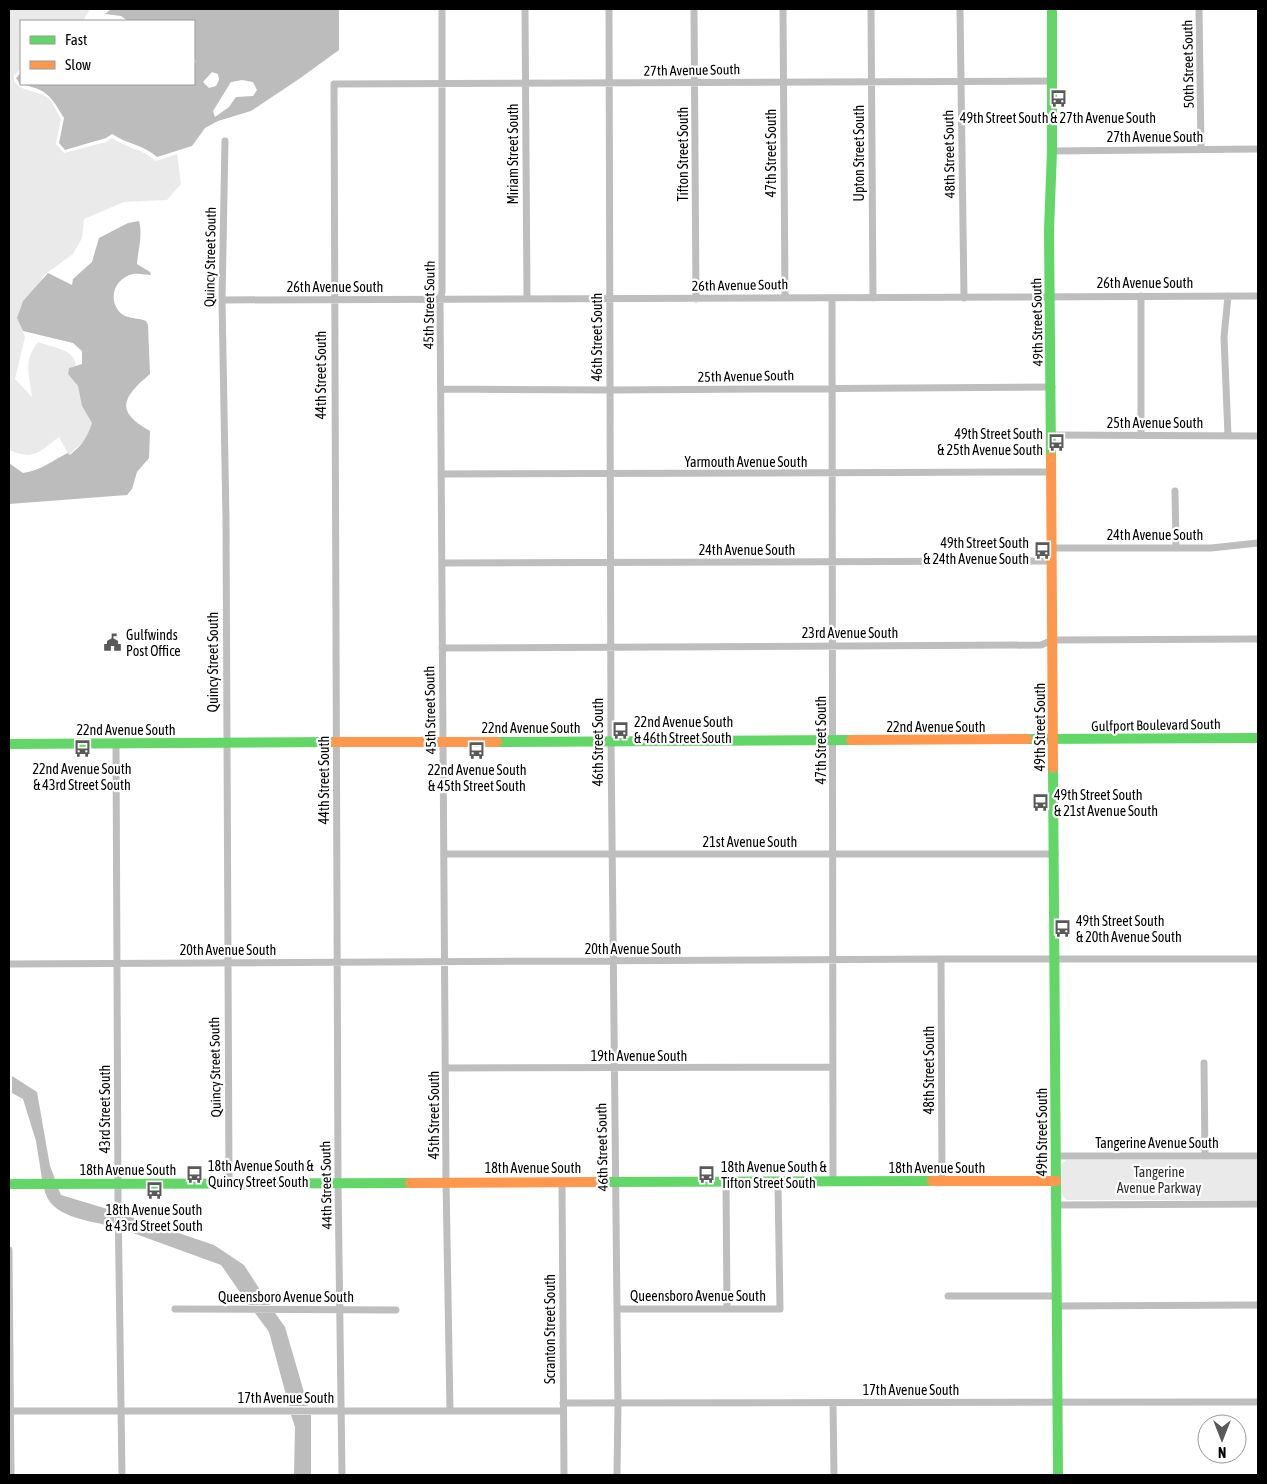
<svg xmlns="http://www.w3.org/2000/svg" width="1267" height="1484" viewBox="0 0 1267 1484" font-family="'Asap Condensed',sans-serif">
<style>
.green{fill:#eaeaea}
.water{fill:#bcbcbc;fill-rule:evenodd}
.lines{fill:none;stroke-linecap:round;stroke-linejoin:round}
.street{stroke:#bebebe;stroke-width:7}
.fast{stroke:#63d668;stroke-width:10}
.slow{stroke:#ff974d;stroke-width:10}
.labels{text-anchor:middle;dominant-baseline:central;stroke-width:4.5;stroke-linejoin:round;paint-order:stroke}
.street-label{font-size:14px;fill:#000;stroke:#fff}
.poi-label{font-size:14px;fill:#000;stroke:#fff;text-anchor:start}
.park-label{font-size:14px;fill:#2f2f2f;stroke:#fff}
</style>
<rect width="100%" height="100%" fill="#fff"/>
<path class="green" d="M11 9H90L83 21H21V68L14 76C13 92 38 89 48 98 53 102 57 113 61 119L56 144 64 153 106 142 112 138C126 148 143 149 156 161L177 154 181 184 167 200 124 202 84 219 82 238 73 254 44 275 18 318 25 337 15 379 32 397C30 376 22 362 38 342 51 347 74 349 76 365L69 368 68 374 78 386 84 410 90 416 92 423 88 437 69 455 59 437C39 452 34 461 9 450V10Z
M1066 1160H1258V1200H1066L1061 1193 1060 1165Z"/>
<path class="water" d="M111 9H339V50L299 79 251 111 218 121 205 128 192 146 157 157C144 145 127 144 112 134L106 138 65 150 59 143 64 118C50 95 48 90 20 84L16 78 21 73V84H194V65L196 62 194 53V21H128L121 16 105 14ZM212 72 218 74 219 80 216 86 209 88 203 82ZM242 80 253 82 257 90 253 96 236 97 229 107 215 117 213 111 231 82Z
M139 221C143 236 138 249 137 264L150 272 151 275C149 275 137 273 133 274 116 278 108 296 118 310 125 320 137 317 146 321L148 325 150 374C124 396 113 411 150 431L149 458 137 472 132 489 127 495 9 504V463L23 473C40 471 53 460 68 453L70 455C82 445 87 438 92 423L82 406 78 386 68 374 69 368 82 364V351L73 343 23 331 17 318 23 301 48 273 72 285 73 279 92 262 99 238 128 223Z
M12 1076 37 1092 50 1166 55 1179H42L36 1141 23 1099 12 1093Z
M44 1188H58L61 1195 114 1211V1227C89 1220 49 1218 44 1188Z
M122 1214 214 1245 244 1265 270 1305H249L221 1265 122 1229Z
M255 1313H275L285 1327 308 1406H289L269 1332Z
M291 1415H311V1475H294L295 1427Z"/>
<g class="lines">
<path class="street" d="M442 9V292L440 299 446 1181 450 1411
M525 9 527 299
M609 9 611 742 618 1404 617 1475
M694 9 696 299
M783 9 785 297
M871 9 873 298
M960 9 964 298
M1199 9 1201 149
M225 141 222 300 226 519 229 1183
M1052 151 1258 149
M1141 296V435
M1228 296 1224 337 1228 436
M832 298 833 1182
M222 300 1258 296
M441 389 610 390 1052 387
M1052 435 1258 436
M441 474 1052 472
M1175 491 1176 548
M1052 548H1211L1258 543
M443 563 1052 561
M442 648 1041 645 1053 640 1258 639
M116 743 118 1200 122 1475
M445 854H1055
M941 959 942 1182
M9 964 941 959H1258
M1204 1063 1205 1156
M446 1068 833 1067
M1056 1156H1258
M562 1182 564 1475
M726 1183 727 1309
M1056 1205 1258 1204
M9 1250 11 1475
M948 1296H1057
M1057 1306 1258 1305
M175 1309 396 1310
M617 1309H780L778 1183
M563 1403 1258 1402
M833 1403 834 1475
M9 1411H563
M342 1475 338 1182 334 84 1051 81"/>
<path class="fast" d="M1051 457 1049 230 1052 151V9
M1027 739 1258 738
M497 742 851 740
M9 744 335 742
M1053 768 1058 1475
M598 1182 932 1181
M9 1184 410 1183"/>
<path class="slow" d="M1051 457 1053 768
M851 740 1027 739
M335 742H497
M932 1181H1056
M410 1183 598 1182"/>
</g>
<defs>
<symbol id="bus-bare" viewBox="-9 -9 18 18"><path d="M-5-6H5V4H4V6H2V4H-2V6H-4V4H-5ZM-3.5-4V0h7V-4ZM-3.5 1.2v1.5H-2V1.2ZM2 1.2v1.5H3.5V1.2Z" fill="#595959" stroke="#fff" stroke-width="2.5" paint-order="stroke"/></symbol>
<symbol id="civic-bare" viewBox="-9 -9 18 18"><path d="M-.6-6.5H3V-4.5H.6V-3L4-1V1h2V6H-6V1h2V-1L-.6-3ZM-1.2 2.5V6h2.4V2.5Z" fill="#595959" stroke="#fff" stroke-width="2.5" paint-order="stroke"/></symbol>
</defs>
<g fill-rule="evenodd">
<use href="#bus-bare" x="1046" y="86" width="25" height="25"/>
<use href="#bus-bare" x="1044" y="430" width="25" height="25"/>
<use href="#bus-bare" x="1030" y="538" width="25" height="25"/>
<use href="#civic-bare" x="100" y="630" width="25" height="25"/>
<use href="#bus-bare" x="608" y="718" width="25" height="25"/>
<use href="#bus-bare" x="70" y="736" width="25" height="25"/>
<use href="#bus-bare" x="464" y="738" width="25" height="25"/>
<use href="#bus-bare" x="1028" y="790" width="25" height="25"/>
<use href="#bus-bare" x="1050" y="916" width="25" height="25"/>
<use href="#bus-bare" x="182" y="1162" width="25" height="25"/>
<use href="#bus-bare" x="694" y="1162" width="25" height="25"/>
<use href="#bus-bare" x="142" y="1178" width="25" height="25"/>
</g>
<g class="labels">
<g class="street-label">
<text transform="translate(1188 64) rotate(-91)">50th Street South</text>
<text transform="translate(692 70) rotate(-1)">27th Avenue South</text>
<text x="1155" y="137">27th Avenue South</text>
<text transform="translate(771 153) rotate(-90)">47th Street South</text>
<text transform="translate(859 153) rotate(-90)">Upton Street South</text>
<text transform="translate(513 154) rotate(-90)">Miriam Street South</text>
<text transform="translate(683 154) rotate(-90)">Tifton Street South</text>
<text transform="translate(949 154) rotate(-91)">48th Street South</text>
<text transform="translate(210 257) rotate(-89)">Quincy Street South</text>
<text x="1145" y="283">26th Avenue South</text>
<text transform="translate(740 285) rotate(-1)">26th Avenue South</text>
<text x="335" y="287">26th Avenue South</text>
<text transform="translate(429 305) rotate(-89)">45th Street South</text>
<text transform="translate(1037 322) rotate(-91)">49th Street South</text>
<text transform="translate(597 337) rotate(-90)">46th Street South</text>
<text transform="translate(321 375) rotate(-90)">44th Street South</text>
<text transform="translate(746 376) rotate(-1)">25th Avenue South</text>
<text x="1155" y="423">25th Avenue South</text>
<text x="746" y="462">Yarmouth Avenue South</text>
<text x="1155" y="535">24th Avenue South</text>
<text x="747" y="550">24th Avenue South</text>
<text x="850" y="633">23rd Avenue South</text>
<text transform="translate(213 662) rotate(-90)">Quincy Street South</text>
<text transform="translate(430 710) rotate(-91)">45th Street South</text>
<text transform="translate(1156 725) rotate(-1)">Gulfport Boulevard South</text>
<text x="936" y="727">22nd Avenue South</text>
<text transform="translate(1040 727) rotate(-90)">49th Street South</text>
<text x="531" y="728">22nd Avenue South</text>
<text x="126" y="730">22nd Avenue South</text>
<text transform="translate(821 740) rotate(-90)">47th Street South</text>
<text transform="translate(598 742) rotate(-90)">46th Street South</text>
<text transform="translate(324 780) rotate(-90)">44th Street South</text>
<text x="750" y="842">21st Avenue South</text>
<text x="633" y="949">20th Avenue South</text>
<text x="228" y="950">20th Avenue South</text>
<text x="639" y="1056">19th Avenue South</text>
<text transform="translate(215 1067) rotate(-91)">Quincy Street South</text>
<text transform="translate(929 1070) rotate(-90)">48th Street South</text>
<text transform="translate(105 1109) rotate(-90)">43rd Street South</text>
<text transform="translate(434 1115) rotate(-90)">45th Street South</text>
<text transform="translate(1042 1132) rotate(-90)">49th Street South</text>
<text x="1157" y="1143">Tangerine Avenue South</text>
<text transform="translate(602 1147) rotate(-91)">46th Street South</text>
<text x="533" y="1168">18th Avenue South</text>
<text x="937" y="1168">18th Avenue South</text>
<text x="128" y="1170">18th Avenue South</text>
<text transform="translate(326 1185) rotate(-91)">44th Street South</text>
<text x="698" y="1296">Queensboro Avenue South</text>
<text x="286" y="1297">Queensboro Avenue South</text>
<text transform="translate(550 1329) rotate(-90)">Scranton Street South</text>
<text x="911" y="1390">17th Avenue South</text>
<text x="286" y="1398">17th Avenue South</text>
</g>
<g class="poi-label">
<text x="1058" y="118" text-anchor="middle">49th Street South &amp; 27th Avenue South</text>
<text x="1043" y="434" text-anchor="end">49th Street South<tspan x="1043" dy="16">&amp; 25th Avenue South</tspan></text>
<text x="1029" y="543" text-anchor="end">49th Street South<tspan x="1029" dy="16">&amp; 24th Avenue South</tspan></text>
<text x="126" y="635">Gulfwinds<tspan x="126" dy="16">Post Office</tspan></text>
<text x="634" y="722">22nd Avenue South<tspan x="634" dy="16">&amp; 46th Street South</tspan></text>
<text x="82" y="769" text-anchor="middle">22nd Avenue South<tspan x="82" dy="16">&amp; 43rd Street South</tspan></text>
<text x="477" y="770" text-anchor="middle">22nd Avenue South<tspan x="477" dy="16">&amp; 45th Street South</tspan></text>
<text x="1054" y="795">49th Street South<tspan x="1054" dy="16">&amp; 21st Avenue South</tspan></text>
<text x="1076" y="921">49th Street South<tspan x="1076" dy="16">&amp; 20th Avenue South</tspan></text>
<text x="208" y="1166">18th Avenue South &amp;<tspan x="208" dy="16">Quincy Street South</tspan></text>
<text x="721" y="1167">18th Avenue South &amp;<tspan x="721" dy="16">Tifton Street South</tspan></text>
<text x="154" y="1210" text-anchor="middle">18th Avenue South<tspan x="154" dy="16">&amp; 43rd Street South</tspan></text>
</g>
<g class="park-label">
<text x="1159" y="1172">Tangerine<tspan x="1159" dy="16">Avenue Parkway</tspan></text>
</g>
</g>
<rect width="1267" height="1484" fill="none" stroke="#000000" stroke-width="20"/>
<rect x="20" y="20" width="175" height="65" fill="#ffffff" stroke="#999999"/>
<rect x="30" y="36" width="25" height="8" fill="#63d668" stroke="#999999"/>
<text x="65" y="45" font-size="15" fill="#000000">Fast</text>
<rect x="30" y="61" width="25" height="8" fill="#ff974d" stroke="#999999"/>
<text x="65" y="70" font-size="15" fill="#000000">Slow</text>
<g transform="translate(1222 1439) rotate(180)"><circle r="24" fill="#ffffff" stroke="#999999"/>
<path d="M0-4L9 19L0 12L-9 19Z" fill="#595959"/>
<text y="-8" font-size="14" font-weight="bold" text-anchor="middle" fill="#000000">N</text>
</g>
</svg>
